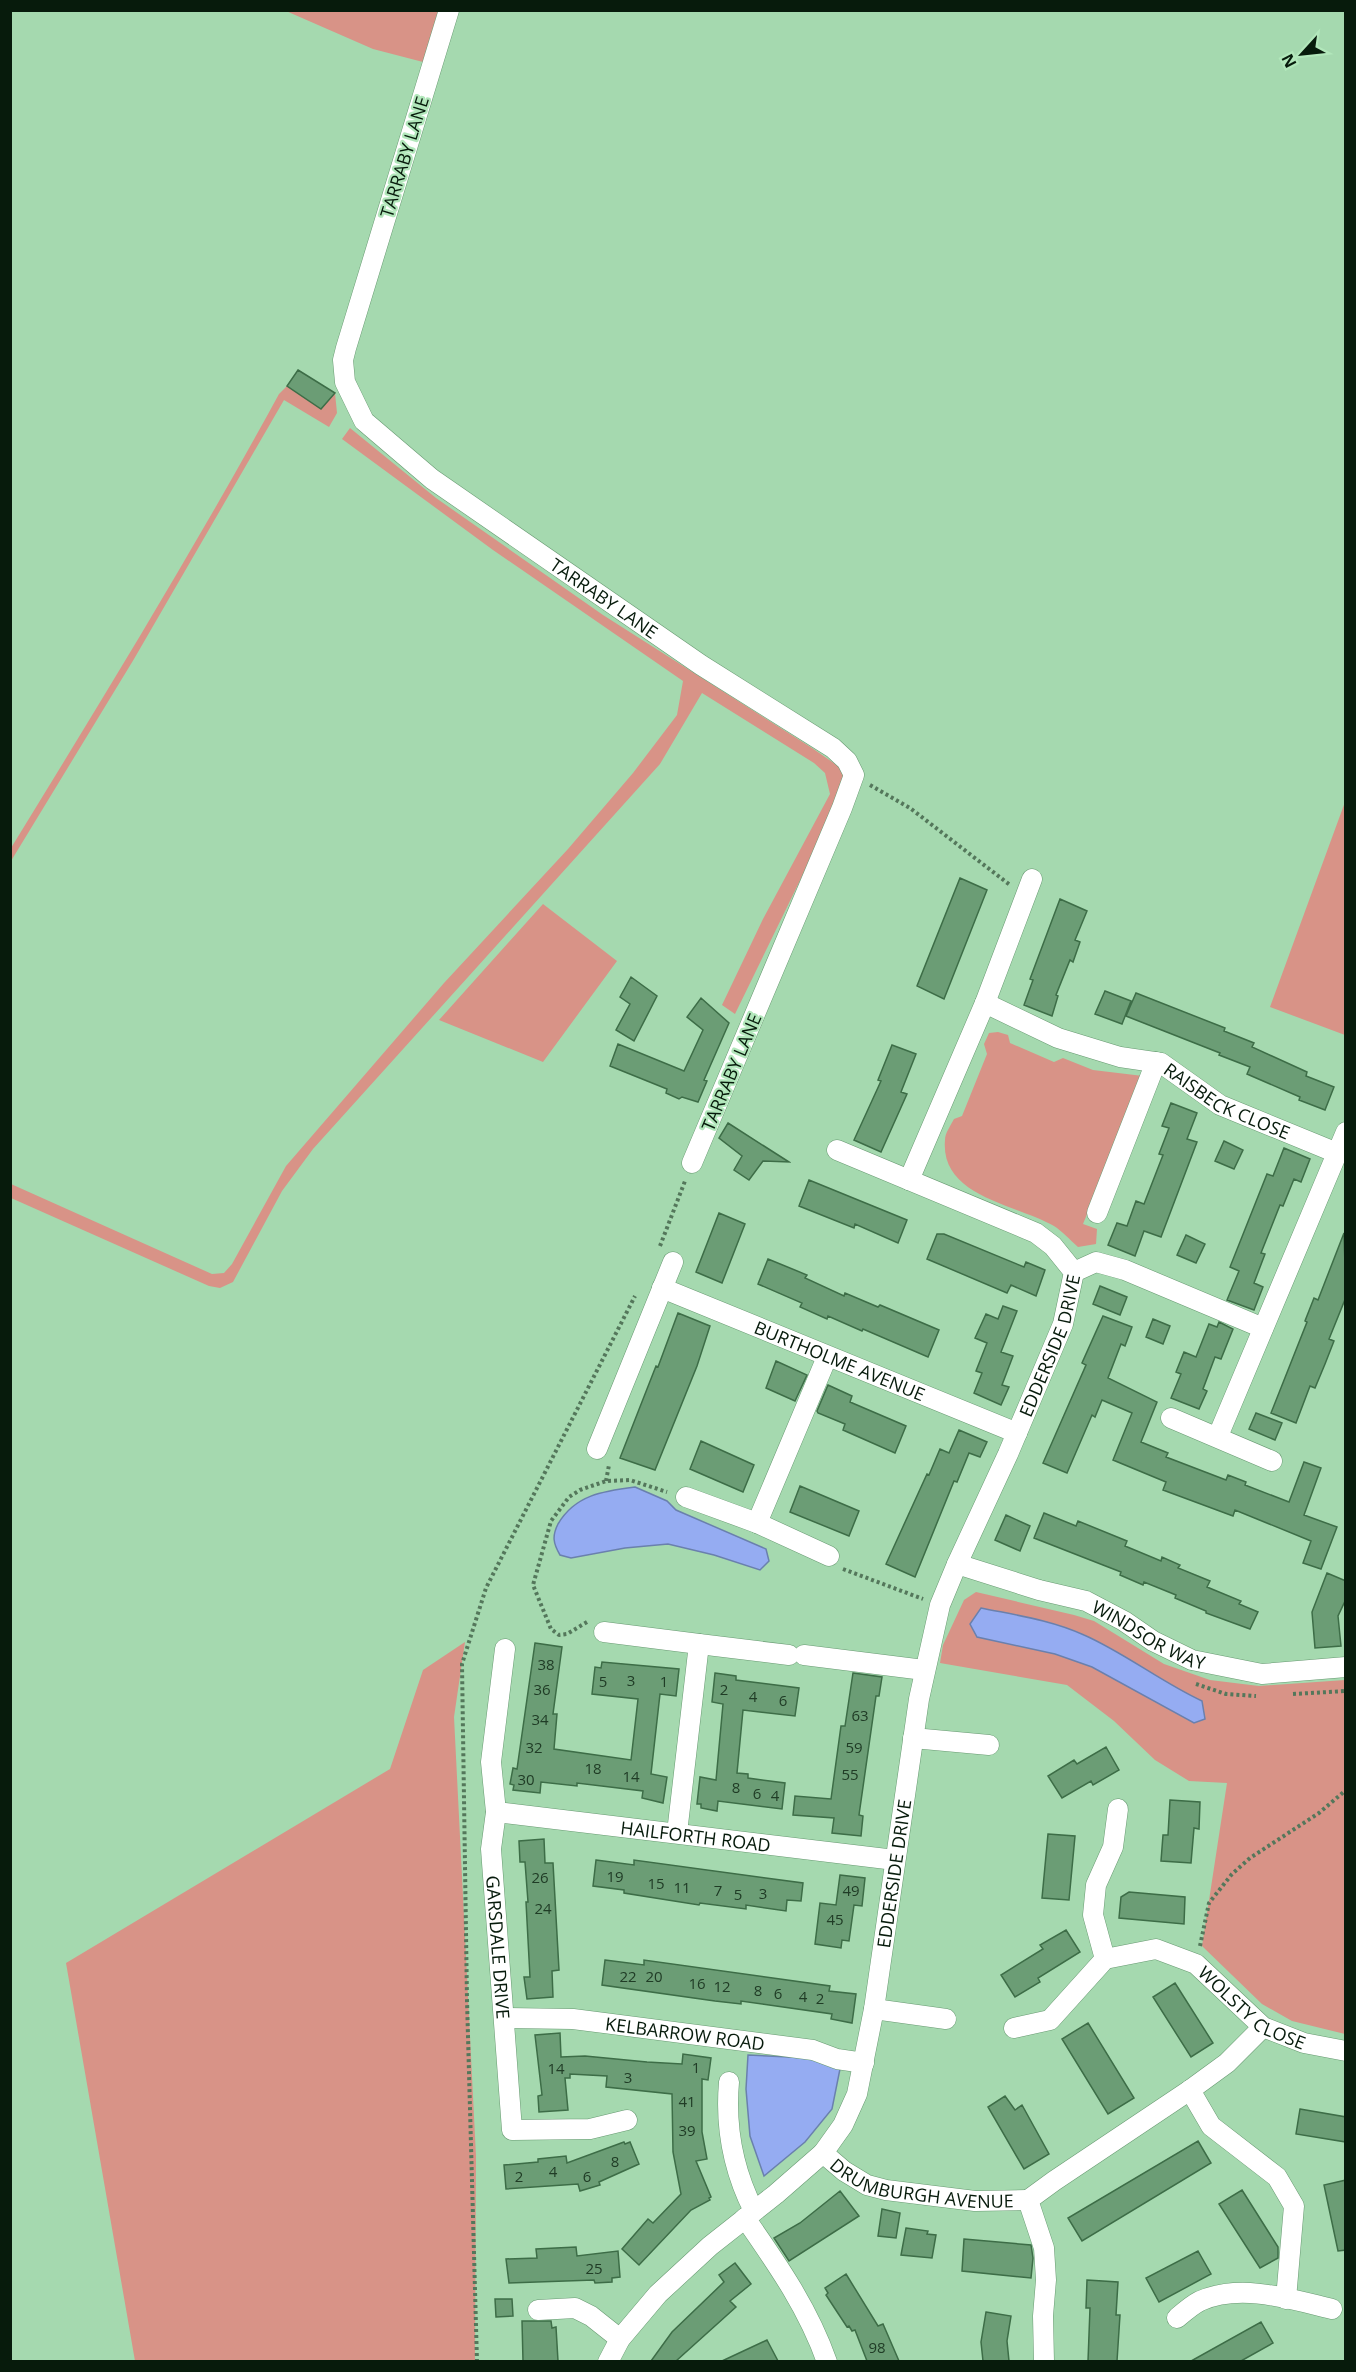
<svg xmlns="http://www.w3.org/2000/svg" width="1356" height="2372" viewBox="0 0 1356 2372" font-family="'Open Sans',sans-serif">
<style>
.green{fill:#d89387}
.water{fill:#95acf2;stroke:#6a80ad;stroke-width:1.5}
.building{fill:#6b9d75;stroke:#3d6d47;stroke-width:1.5}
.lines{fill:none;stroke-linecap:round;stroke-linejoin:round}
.street-casing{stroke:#689a72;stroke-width:21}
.path{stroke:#54775b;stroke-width:4;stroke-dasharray:3 3;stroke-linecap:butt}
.street{stroke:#fff;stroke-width:20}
.labels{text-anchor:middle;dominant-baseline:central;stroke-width:4.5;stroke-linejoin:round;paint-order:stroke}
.number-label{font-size:15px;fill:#203c26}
.street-label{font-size:18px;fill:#071b0c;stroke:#b2e7bb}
</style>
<rect width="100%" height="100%" fill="#a5d9af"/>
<path class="green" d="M286 11H441L423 62 373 49Z
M287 386 321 409 335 393 337 413 329 427 284 400 134 659 11 861V848C103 698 195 548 279 394Z
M350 428 436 498 603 615 812 748 838 766 846 780 843 792 735 1014 722 1005 763 919 830 794 825 773 814 763 702 693 660 764 313 1149 282 1191 233 1282 220 1288 209 1286 11 1198V1184L212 1274 224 1273 232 1264 286 1166 444 983 568 849 633 773 677 715 683 681 493 550 342 439Z
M1345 802V1035L1270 1007Z
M543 904 617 961 543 1062 439 1020Z
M998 1032 1008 1035 1010 1043 1054 1062 1063 1058 1093 1070 1143 1076 1083 1224 1097 1229 1096 1244 1078 1247C1070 1240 1062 1231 1054 1226 1016 1204 940 1197 945 1140 945 1133 951 1125 954 1119L962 1116 987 1054 984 1044 989 1033Z
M976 1592 1074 1615 1094 1621 1164 1664 1210 1680 1259 1686 1345 1680V2034L1292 2021 1262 2004 1202 1946 1227 1783 1189 1781 1155 1760 1114 1721 1067 1685 940 1663 943 1645 964 1600Z
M465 1642 454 1717 476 2156 475 2361H135L66 1963 390 1769 423 1670Z"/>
<path class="water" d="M635 1487 667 1501 676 1510 766 1549 769 1561 760 1570 714 1555 668 1544 625 1548 571 1558 560 1555C553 1543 552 1536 558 1524 575 1495 603 1491 635 1487Z
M981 1608C1015 1615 1052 1620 1084 1635 1125 1653 1161 1682 1202 1701L1205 1719 1194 1723 1092 1667 1055 1654 977 1637 970 1624Z
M748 2055 810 2058 840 2069 832 2109 805 2142 764 2176 750 2136 746 2089Z"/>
<path class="building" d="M298 370 335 393 321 409 287 386Z
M960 878 987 890 944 999 917 986Z
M1060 899 1087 911 1075 940 1080 942 1073 962 1070 960 1056 995 1058 996 1052 1016 1024 1005 1033 980 1030 979Z
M631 977 657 996 634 1041 616 1030 630 1004 620 997Z
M1105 991 1131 1001 1122 1024 1095 1014Z
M1136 993 1225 1028 1224 1031 1254 1043 1252 1047 1307 1072 1306 1076 1334 1087 1325 1110 1299 1100 1300 1097 1247 1074 1250 1067 1219 1055 1220 1053 1126 1016Z
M701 998 729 1023 704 1080 707 1081 698 1102 682 1097 679 1099 666 1093 667 1089 610 1066 618 1044 684 1071 703 1030 687 1017Z
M892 1045 916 1054 901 1092 907 1094 881 1152 854 1140 881 1081 878 1080Z
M1171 1103 1197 1113 1187 1139 1197 1142 1161 1237 1144 1231 1135 1256 1108 1245 1117 1223 1127 1226 1136 1201 1144 1204 1163 1155 1159 1154 1169 1128 1162 1126Z
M728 1123 789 1162 763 1161 749 1180 734 1170 742 1156 719 1138Z
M1224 1141 1243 1150 1234 1169 1215 1161Z
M1284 1148 1310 1159 1301 1182 1294 1179 1283 1206 1280 1205 1261 1253 1265 1254 1254 1283 1263 1287 1254 1310 1227 1300 1239 1271 1230 1267 1267 1174 1273 1176Z
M809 1180 907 1220 898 1243 855 1224 854 1228 799 1206Z
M719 1213 745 1224 722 1283 696 1272Z
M1344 1233 1346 1297 1329 1339 1334 1341 1325 1364 1315 1388 1310 1386 1296 1423 1271 1413 1307 1322 1305 1321 1314 1298 1318 1300Z
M937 1234H944L1024 1267 1026 1262 1045 1270 1036 1296 1011 1285 1007 1293 927 1259Z
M1186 1235 1205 1244 1196 1263 1177 1255Z
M768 1259 807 1275 805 1278 844 1296 845 1293 878 1307 880 1305 939 1330 928 1357 863 1329 862 1331 828 1316 827 1319 800 1307 802 1303 758 1284Z
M1100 1286 1127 1297 1120 1315 1093 1304Z
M1003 1306 1017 1311 1001 1352 1013 1356 1002 1385 1009 1387 1001 1405 974 1393 982 1373 976 1371 987 1343 975 1338 986 1314 998 1319Z
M678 1313 710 1326 697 1366 655 1470 620 1458 656 1366 658 1367Z
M1103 1316 1132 1327 1125 1346 1121 1344 1108 1378 1157 1402 1141 1442 1168 1453 1166 1457 1226 1480 1228 1475 1246 1482 1245 1485 1289 1502 1304 1462 1321 1468 1304 1515 1337 1527 1321 1569 1303 1563 1311 1541 1235 1510 1233 1516 1163 1490 1166 1482 1113 1460 1132 1413 1102 1400 1095 1417 1092 1415 1067 1473 1043 1463 1086 1365 1082 1363Z
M1153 1319 1170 1326 1163 1344 1146 1337Z
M1219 1322 1233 1329 1221 1359 1215 1357 1203 1389 1207 1391 1199 1409 1171 1398 1181 1374 1176 1372 1184 1352 1196 1357 1209 1324 1217 1327Z
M776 1361 807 1375 795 1401 766 1388Z
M828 1385 852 1396 850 1402 906 1426 895 1453 843 1430 845 1424 818 1413 817 1411Z
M1256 1413 1282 1423 1275 1440 1249 1429Z
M959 1430 987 1442 980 1457 969 1453 957 1482 954 1481 915 1577 886 1564 927 1474 929 1475 940 1449 949 1453Z
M701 1441 754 1465 743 1492 690 1469Z
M800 1486 859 1511 849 1536 790 1512Z
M1044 1513 1076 1526 1078 1521 1127 1541 1125 1546 1161 1561 1162 1557 1180 1565 1178 1568 1210 1581 1207 1587 1241 1601 1239 1604 1258 1612 1250 1629 1206 1613V1611L1175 1598 1176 1595 1144 1582 1143 1585 1120 1575 1121 1572 1103 1565 1034 1538Z
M1006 1515 1030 1526 1020 1551 995 1540Z
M1327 1573 1346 1581V1599L1338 1616 1341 1646 1315 1648 1312 1612Z
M535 1643 562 1647 553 1714H557L554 1749 631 1760 638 1699 592 1694 595 1667 601 1668 602 1662 679 1669 676 1696 660 1694 651 1774 667 1777 663 1803 642 1798 643 1791 577 1783V1786L541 1782 540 1793 513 1790 514 1785 510 1784 513 1768 517 1769Z
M715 1673 736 1676V1680L799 1688 795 1716 743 1710 737 1773 748 1774V1778L785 1783 782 1809 718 1801 717 1811 701 1808V1804H697L700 1777 716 1780 723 1704 712 1702Z
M853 1673 882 1677 879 1696H876L859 1815 863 1816 861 1836 832 1833 834 1818 793 1815 795 1796 831 1799 841 1726H845Z
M1106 1747 1119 1770 1093 1785 1091 1781 1062 1798 1048 1776 1074 1760 1077 1764Z
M1170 1800 1200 1802 1199 1829 1194 1828 1191 1863 1161 1861 1163 1835H1168Z
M1048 1834 1075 1836 1069 1900 1042 1898Z
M544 1839 545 1863H553L559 1970 552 1971 553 1997 527 1999 524 1977H530L526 1902H528L525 1862H520L519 1841Z
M596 1860 634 1865V1860L803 1883 801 1901 787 1900 786 1911 746 1905V1909L700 1903 699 1905 624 1893V1890L593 1886Z
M840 1875 865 1878 862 1906 854 1905 849 1941 842 1940 841 1948 815 1944 820 1903 836 1905Z
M1129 1892 1185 1897 1184 1924 1119 1918 1121 1897Z
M1066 1930 1080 1952 1038 1978 1040 1982 1015 1997 1001 1975 1043 1949 1040 1945Z
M605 1960 644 1965V1960L830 1986 829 1991 856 1994 852 2023 831 2019 832 2014 741 2001V2004L715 2001 602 1985Z
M1175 1983 1213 2043 1191 2057 1153 1997Z
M1088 2023 1134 2098 1108 2114 1062 2039Z
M560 2033 561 2057 585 2056 647 2062 682 2064 683 2054 711 2058 708 2080 702 2079V2132L707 2159 696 2161 711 2197 709 2198 710 2200 691 2210 639 2265 622 2249 648 2219 653 2223 681 2194 673 2152 672 2094 606 2087 607 2076 570 2074V2078H565L568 2110 539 2112 538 2096 542 2095 535 2035Z
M1005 2096 1015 2110 1022 2105 1049 2154 1024 2169 988 2107Z
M1300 2109 1346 2117V2142L1296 2134Z
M1198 2141 1211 2163 1082 2241 1068 2218Z
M624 2142 625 2144 630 2142 639 2164 599 2182 600 2185 580 2191 578 2184 506 2189 504 2165 538 2162V2159L566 2156 567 2163Z
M1346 2180V2250L1338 2251 1324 2185Z
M1242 2190 1278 2247V2258L1260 2268 1219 2204Z
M840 2191 859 2216 789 2261 774 2238 800 2223Z
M882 2209 900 2213 896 2238 878 2236Z
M906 2228 928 2231 927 2234 936 2235 932 2258 901 2255Z
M964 2239 1031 2245 1033 2258 1031 2278 962 2271Z
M576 2247 577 2256 618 2251 620 2277 612 2278V2282L595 2283 594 2280 509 2283 506 2259 537 2258 536 2249Z
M1198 2251 1211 2274 1159 2302 1146 2278Z
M735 2263 751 2284 730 2301 736 2307 676 2361H651L672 2332 724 2282 719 2275Z
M846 2274 878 2326 883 2324 899 2361H867L855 2330 852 2331 849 2326 847 2327 826 2295 828 2293 825 2288Z
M1087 2280 1118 2282 1116 2315H1120L1117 2361H1088L1090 2308H1086Z
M495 2299H512L513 2316 496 2317Z
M986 2312 1011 2316 1007 2341 1009 2361H983L981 2342Z
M522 2321H551L552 2328 556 2327 558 2361H523Z
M1261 2322 1273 2343 1241 2361H1191Z
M767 2340 778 2361H722Z"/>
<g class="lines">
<defs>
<g id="street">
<path id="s1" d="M449 10 346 348 343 360 345 382 364 421 432 479 701 665 833 748 847 761 854 775 842 808 692 1163"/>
<path id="s2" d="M985 1003 1058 1038 1120 1057 1161 1063 1220 1105 1337 1153"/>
<path d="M909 1180 985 1003 1032 879"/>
<path d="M1097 1213 1156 1062"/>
<path d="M1074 1272 1096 1262 1125 1270 1263 1328"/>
<path id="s3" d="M662 1288 1017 1433"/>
<path d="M1171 1418 1272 1461"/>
<path d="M1218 1436 1346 1132"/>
<path d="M597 1449 673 1262"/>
<path d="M686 1497 757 1523 829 1556"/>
<path d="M757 1523 827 1357"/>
<path id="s4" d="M957 1564 1039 1590 1086 1601 1124 1621 1153 1641 1192 1660 1262 1674 1346 1667"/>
<path d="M604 1632 699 1644"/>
<path id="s5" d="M505 1649 491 1762 496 1812 491 1849 512 2130 590 2129 627 2120"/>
<path d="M804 1655 924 1670"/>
<path d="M913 1738 989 1745"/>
<path id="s6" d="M496 1812 895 1860"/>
<path d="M677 1833 699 1644 789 1655"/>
<path d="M1105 1959 1093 1915 1096 1885 1113 1847 1118 1809"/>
<path d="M874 2009 946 2019"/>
<path id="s7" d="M504 2018 573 2019 813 2050 837 2059 864 2063"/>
<path id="s8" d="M1014 2028 1050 2020 1105 1959 1156 1949 1196 1964 1263 2027 1304 2043 1346 2051"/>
<path d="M729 2082C725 2128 733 2170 754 2211"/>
<path d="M1190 2090 1211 2126 1277 2177 1294 2206 1286 2299"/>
<path id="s9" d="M823 2153 844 2171 867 2185 886 2190 975 2201 1028 2200"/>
<path d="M745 2218C777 2264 808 2308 827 2362"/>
<path d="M538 2310 575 2308 591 2316 620 2339"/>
<path d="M1177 2318C1184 2312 1192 2305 1200 2301 1241 2283 1290 2299 1332 2309"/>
<path id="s10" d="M608 2362 620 2339 658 2294 710 2246 776 2194 823 2153 843 2125 857 2094 874 2009 919 1699 940 1605 957 1564 1008 1454 1063 1324 1074 1272 1053 1246 1036 1233 837 1150"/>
<path d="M1044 2362 1043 2316 1046 2280 1044 2248 1028 2200 1054 2181 1190 2090 1227 2063 1263 2027"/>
</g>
</defs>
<use href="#street" class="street-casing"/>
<path class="path" d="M870 785 910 808 1010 885
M660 1246 685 1181
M606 1481 609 1465
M843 1569 923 1599
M587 1622 567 1634 559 1635 551 1629 533 1585 551 1521 569 1497 580 1490 606 1481 630 1480 667 1492
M1196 1684 1226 1694 1256 1696
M1293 1694 1346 1691
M1200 1946 1209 1903 1232 1874 1250 1858 1319 1813 1346 1790
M477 2362 467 2000 462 1664 486 1588 635 1296"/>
<use href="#street" class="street"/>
</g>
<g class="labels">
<g class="number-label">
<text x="546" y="1664">38</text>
<text x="631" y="1680">3</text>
<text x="603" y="1681">5</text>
<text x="664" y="1681">1</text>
<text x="542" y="1689">36</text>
<text x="724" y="1689">2</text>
<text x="753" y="1696">4</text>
<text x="783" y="1700">6</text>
<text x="860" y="1715">63</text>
<text x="540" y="1719">34</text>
<text x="534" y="1747">32</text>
<text x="854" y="1747">59</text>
<text x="593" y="1768">18</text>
<text x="850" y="1774">55</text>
<text x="631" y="1776">14</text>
<text x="526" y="1779">30</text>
<text x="736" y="1787">8</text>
<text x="757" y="1793">6</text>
<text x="775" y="1795">4</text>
<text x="615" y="1876">19</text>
<text x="540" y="1877">26</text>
<text x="656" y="1883">15</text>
<text x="682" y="1887">11</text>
<text x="718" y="1890">7</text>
<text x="851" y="1890">49</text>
<text x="763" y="1893">3</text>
<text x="738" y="1894">5</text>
<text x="543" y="1908">24</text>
<text x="835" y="1919">45</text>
<text x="628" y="1976">22</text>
<text x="654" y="1976">20</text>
<text x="697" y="1983">16</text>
<text x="722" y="1986">12</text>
<text x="758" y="1990">8</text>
<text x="778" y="1993">6</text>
<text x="803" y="1996">4</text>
<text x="820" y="1998">2</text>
<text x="696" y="2067">1</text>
<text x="556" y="2068">14</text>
<text x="628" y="2077">3</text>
<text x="687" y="2101">41</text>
<text x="687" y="2130">39</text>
<text x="615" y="2161">8</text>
<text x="553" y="2171">4</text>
<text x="519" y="2176">2</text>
<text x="587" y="2176">6</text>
<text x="594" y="2268">25</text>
<text x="877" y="2347">98</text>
</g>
<g class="street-label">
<text transform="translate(404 157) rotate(-73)">TARRABY LANE</text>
<text stroke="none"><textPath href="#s1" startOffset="730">TARRABY LANE</textPath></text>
<text transform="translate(731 1072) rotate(-67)">TARRABY LANE</text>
<text stroke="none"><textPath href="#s2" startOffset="264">RAISBECK CLOSE</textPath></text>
<text stroke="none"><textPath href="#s10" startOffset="1149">EDDERSIDE DRIVE</textPath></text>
<text stroke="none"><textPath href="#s3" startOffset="192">BURTHOLME AVENUE</textPath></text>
<text stroke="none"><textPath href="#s4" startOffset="206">WINDSOR WAY</textPath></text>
<text stroke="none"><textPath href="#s6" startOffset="201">HAILFORTH ROAD</textPath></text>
<text stroke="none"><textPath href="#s10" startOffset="594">EDDERSIDE DRIVE</textPath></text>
<text stroke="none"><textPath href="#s5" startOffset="300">GARSDALE DRIVE</textPath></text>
<text stroke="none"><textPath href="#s8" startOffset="286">WOLSTY CLOSE</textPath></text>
<text stroke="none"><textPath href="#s7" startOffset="182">KELBARROW ROAD</textPath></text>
<text stroke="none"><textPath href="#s9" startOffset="108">DRUMBURGH AVENUE</textPath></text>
</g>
</g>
<rect width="1356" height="2372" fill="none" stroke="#071b0c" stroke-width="24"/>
<g transform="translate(1302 54) rotate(243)" stroke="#b2e7bb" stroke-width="4.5" paint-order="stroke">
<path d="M0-4.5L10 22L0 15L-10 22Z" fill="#071b0c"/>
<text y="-9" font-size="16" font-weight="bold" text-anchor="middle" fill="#071b0c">N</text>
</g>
</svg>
